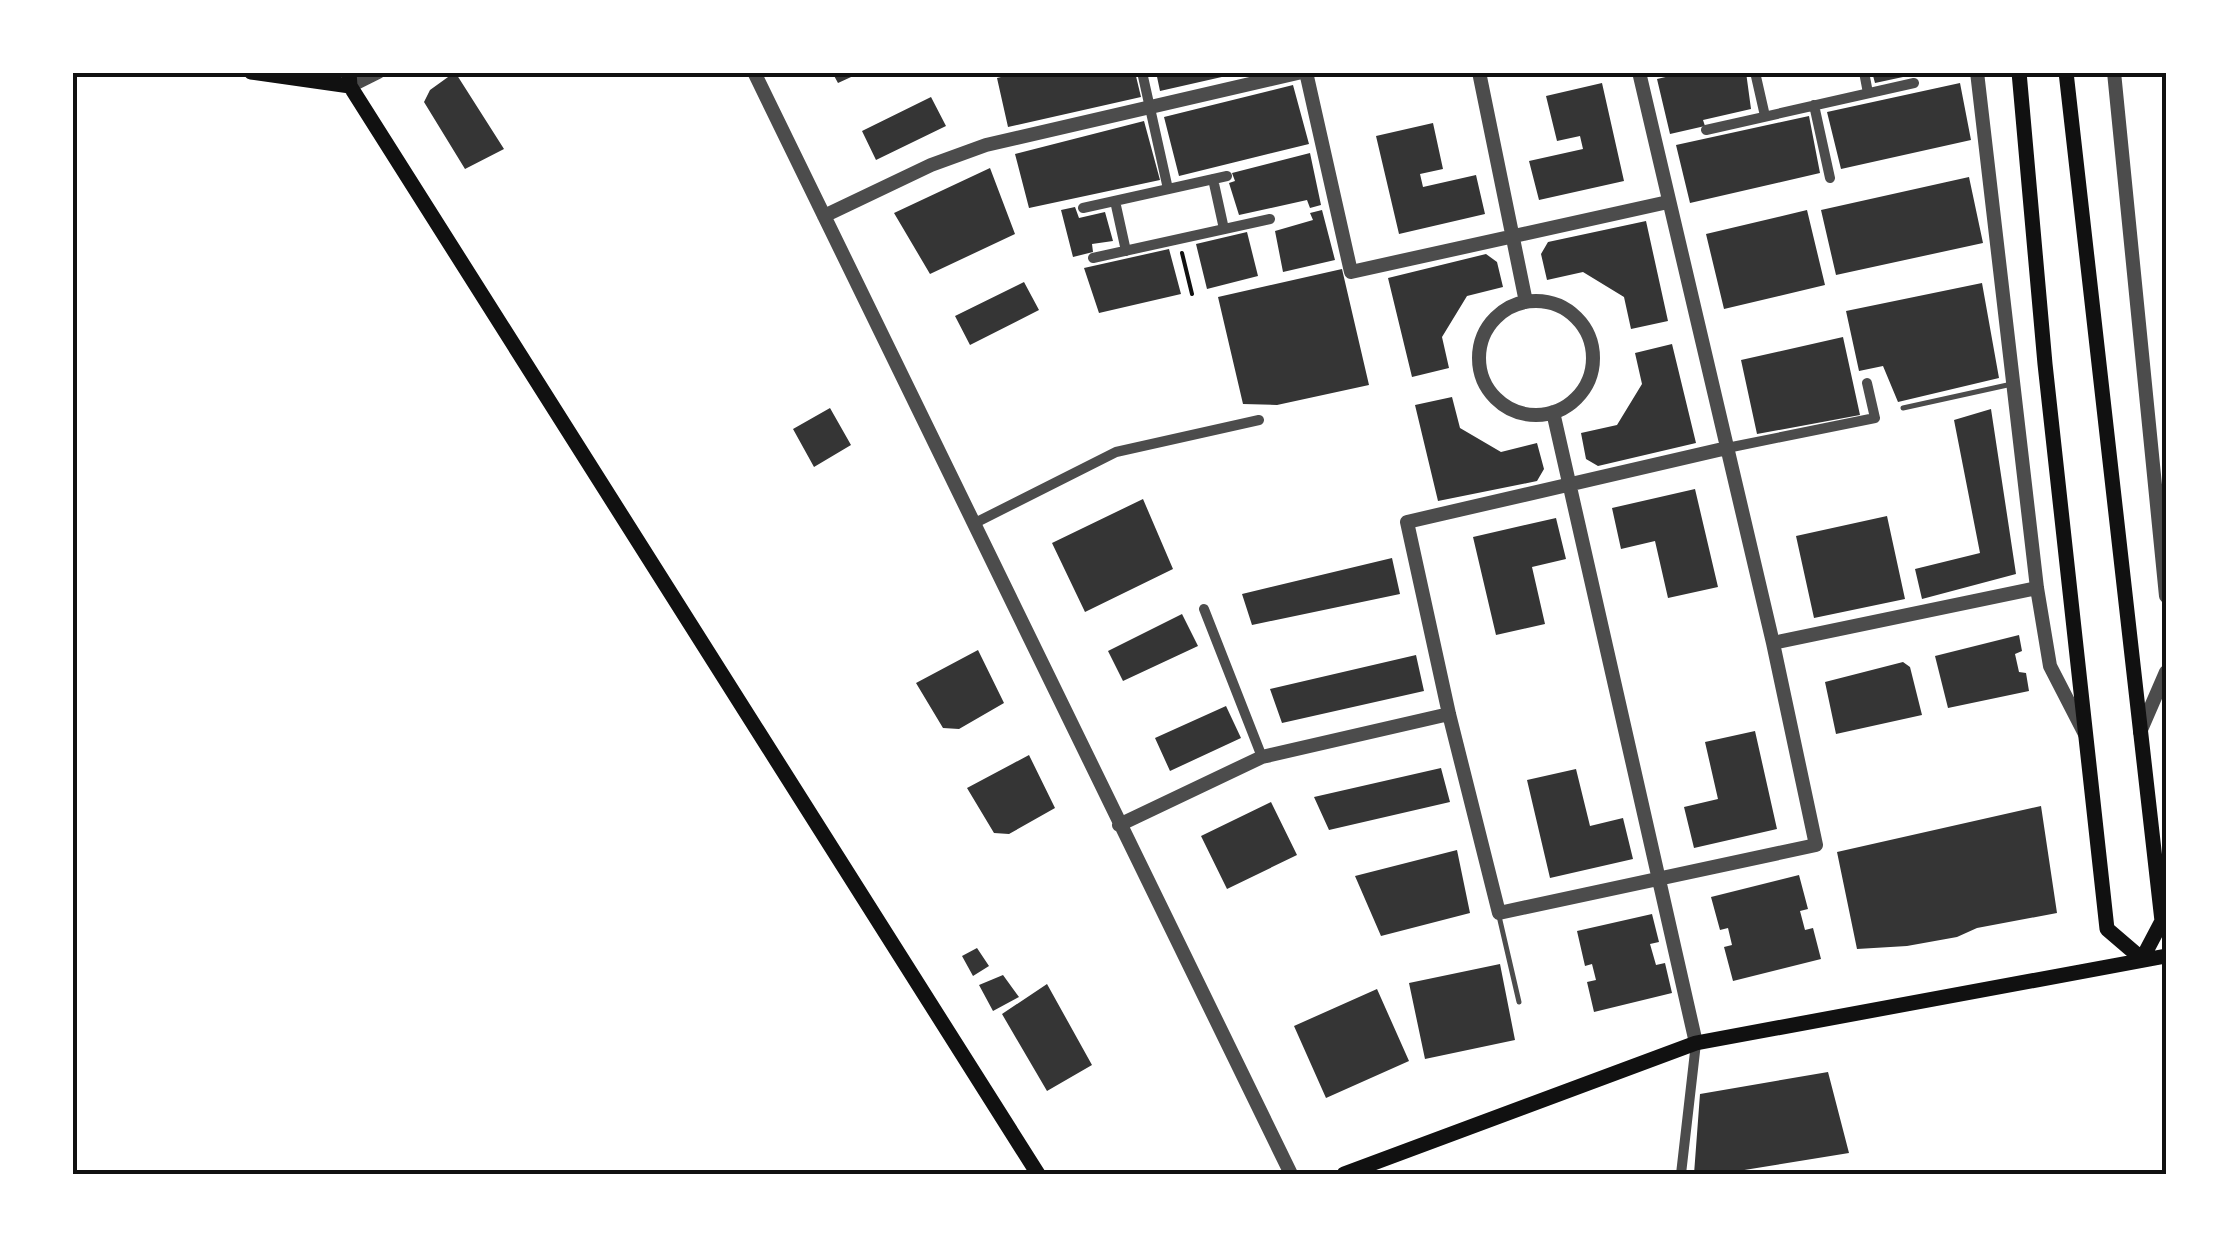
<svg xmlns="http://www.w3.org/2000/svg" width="2239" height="1247" viewBox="0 0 2239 1247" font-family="Roboto,sans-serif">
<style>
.building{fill:#353535}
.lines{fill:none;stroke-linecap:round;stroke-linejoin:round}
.path{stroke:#111;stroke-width:4}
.service{stroke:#4c4c4c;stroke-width:5}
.minor{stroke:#4c4c4c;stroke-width:10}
.tertiary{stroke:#4c4c4c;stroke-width:14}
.secondary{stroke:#111;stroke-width:15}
.neatline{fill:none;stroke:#111;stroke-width:4}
</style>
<rect width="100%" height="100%" fill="#fff"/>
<path class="building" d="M455 72 504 149 465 169 424 102 430 90Z
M832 72H862L838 83Z
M1021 72H1135L1141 97 1008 127 997 78Z
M1156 72H1235V74L1160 91Z
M1687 72H1746L1751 109 1703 120 1705 126 1670 134 1657 79Z
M1872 72H1917V74L1875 83Z
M1602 83 1624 181 1539 200 1529 161 1583 149 1580 136 1557 141 1546 96Z
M1960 83 1971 140 1841 169 1827 112Z
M1293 85 1309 144 1179 176 1164 117Z
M931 97 946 126 876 160 862 131Z
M1809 116 1820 173 1690 203 1676 145Z
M1144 121 1160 180 1029 208 1015 154Z
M1433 123 1443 169 1420 174 1423 187 1476 175 1485 214 1399 234 1376 136Z
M1310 153 1321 205 1310 208 1307 200 1239 215 1229 183 1235 181 1232 173Z
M990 168 1015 234 930 274 894 213Z
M1969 177 1983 243 1836 275 1821 210Z
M1075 207 1079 218 1105 212 1113 241 1092 244 1093 252 1073 257 1061 210Z
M1322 210 1335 260 1283 272 1275 231 1313 220 1310 213Z
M1807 210 1825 285 1724 309 1706 234Z
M1646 221 1668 321 1631 329 1624 297 1583 272 1547 280 1541 254 1548 242Z
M1247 232 1258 276 1207 289 1196 244Z
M1169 249 1181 294 1099 313 1084 268Z
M1486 254 1497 262 1503 287 1467 296 1442 337 1449 368 1412 377 1388 278Z
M1342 269 1369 385 1277 405 1243 404 1218 297Z
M1024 282 1039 310 970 345 955 316Z
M1982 283 1999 378 1898 402 1883 366 1859 371 1846 311Z
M1843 337 1860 415 1757 434 1741 360Z
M1672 344 1696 443 1598 466 1586 459 1581 433 1617 425 1642 384 1635 353Z
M1452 397 1460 428 1501 452 1537 443 1544 469 1537 481 1438 501 1415 405Z
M830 408 851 445 814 467 793 429Z
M1991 409 2016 574 1922 599 1915 569 1980 553 1954 420Z
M1695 489 1718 587 1668 598 1655 541 1621 549 1612 508Z
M1143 499 1173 569 1085 612 1052 543Z
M1887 516 1905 599 1814 618 1796 536Z
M1556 518 1566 559 1532 567 1545 624 1496 635 1473 537Z
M1392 558 1400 594 1252 625 1242 594Z
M1182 614 1198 646 1123 681 1108 651Z
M2019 635 2022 651 2015 654 2019 672 2026 673 2029 691 1948 708 1935 656Z
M978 650 1004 703 959 729 943 728 916 683Z
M1416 655 1424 691 1282 723 1270 689Z
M1903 662 1910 667 1922 715 1836 734 1825 682Z
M1226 706 1241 738 1170 771 1155 738Z
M1755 731 1777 829 1694 848 1684 807 1718 799 1705 742Z
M1029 755 1055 808 1009 834 994 833 967 788Z
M1441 768 1450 802 1329 830 1314 797Z
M1576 769 1590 826 1623 818 1633 859 1550 878 1527 780Z
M1271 802 1297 855 1227 889 1201 836Z
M2041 806 2057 913 1977 928 1957 937 1907 946 1857 949 1837 852Z
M1457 850 1470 913 1381 936 1355 876Z
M1799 875 1808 909 1800 911 1805 930 1813 928 1821 959 1733 981 1724 947 1732 945 1728 928 1720 930 1711 897Z
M1652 914 1659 942 1650 944 1656 965 1665 963 1672 993 1594 1012 1587 982 1596 980 1592 964 1585 966 1577 931Z
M977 948 989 966 973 976 962 956Z
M1500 964 1515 1040 1425 1059 1409 983Z
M1003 975 1019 997 993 1011 979 985Z
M1047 984 1092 1065 1047 1091 1002 1014Z
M1377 989 1409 1061 1326 1098 1294 1026Z
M1828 1072 1849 1153 1732 1172 1694 1174 1700 1094Z"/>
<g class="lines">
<path class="path" d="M1182 253 1192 294"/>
<path class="service" d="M1903 408 2012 384
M1499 916 1519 1002"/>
<path class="minor" d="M1142 72 1168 189
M1755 72 1765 116
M1864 72 1868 93
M1814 105 1830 178
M1706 130 1914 83
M1213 179 1224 229
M1115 201 1126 251
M1083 208 1227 176
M1093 258 1270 219
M1727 448 1875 418 1867 383
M973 524 1116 452 1259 420
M1204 609 1262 757
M1681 1174 1696 1043"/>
<path class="tertiary" d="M754 72 1291 1174
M1306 72 1351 272 1668 202
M1479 72 1526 302
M1639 72 1773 643 1816 845 1499 913 1449 714 1407 522 1727 448
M1977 72 2037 588 2050 666 2085 734
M2114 72 2166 596
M350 86 378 72
M824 216 931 165 986 145 1302 72
M1479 358a57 57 0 1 1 114 0a57 57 0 1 1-114 0Z
M1553 412 1696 1043
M1773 643 2037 588
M2140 732 2166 672
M1119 825 1262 757 1449 714"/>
<path class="secondary" d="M251 72 350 86
M349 72 350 86 1038 1174
M2019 72 2045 364 2107 929 2142 959 2162 921 2066 72
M1344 1174 1696 1043 2166 956"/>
</g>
<rect width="2239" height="1247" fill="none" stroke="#ffffff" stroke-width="150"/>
<rect x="75" y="75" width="2089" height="1097" class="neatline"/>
</svg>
